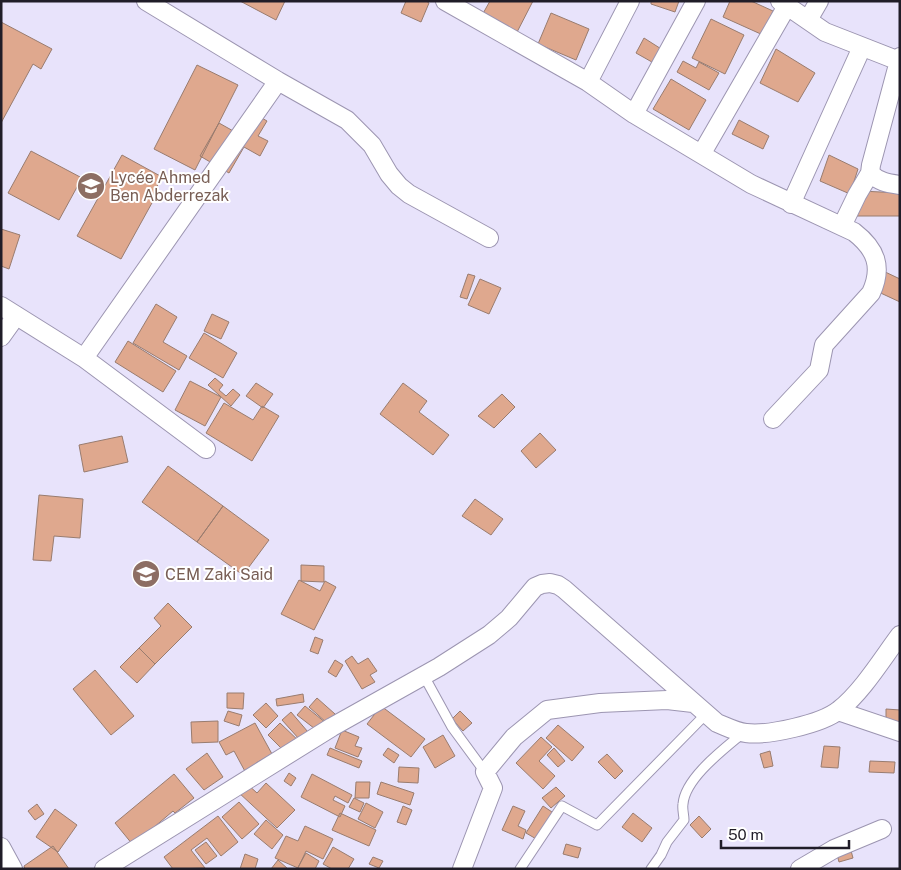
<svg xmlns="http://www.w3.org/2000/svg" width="901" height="870" viewBox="0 0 901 870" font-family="'Public Sans',sans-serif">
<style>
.building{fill:#dfa88e;stroke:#997c6f}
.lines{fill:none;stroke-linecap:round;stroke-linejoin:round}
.service-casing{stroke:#9c95b1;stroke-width:11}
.minor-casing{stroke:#9c95b1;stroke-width:20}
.service{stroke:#fff;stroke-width:9}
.minor{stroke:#fff;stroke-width:18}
.labels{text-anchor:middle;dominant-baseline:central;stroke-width:4;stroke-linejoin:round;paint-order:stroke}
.education-label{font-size:16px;fill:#785e54;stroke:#fff;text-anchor:start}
</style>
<rect width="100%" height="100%" fill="#e8e3fb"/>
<path class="building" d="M240 1H285L276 20Z
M406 1H426L429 3 421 22 401 13Z
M490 1H533L515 36 481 17Z
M651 1H679L675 12 651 4Z
M730 1H751L773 11 763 35 723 17Z
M551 13 589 29 576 60 538 44Z
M711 19 744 35 725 74 692 58Z
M1 22 52 49 41 69 33 64 1 123Z
M644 38 666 52 659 66 636 53Z
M776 49 815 73 798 102 760 83Z
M683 61 696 68 699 62 719 73 709 90 677 72Z
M197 65 238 85 195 170 154 149Z
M671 79 706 100 689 130 653 109Z
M248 110 267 121 258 136 268 141 260 156 244 147 229 173 200 156 219 123 235 132Z
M739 120 769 136 763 149 732 134Z
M31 151 82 178 59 220 8 193Z
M122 155 162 177 155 190 158 192 121 259 77 236Z
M829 155 858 169 850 194 820 181Z
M861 191 900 193V216H857Z
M1 229 20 235 9 269 1 266Z
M881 270 900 279V302L872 289Z
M468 274 475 276 467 299 460 297Z
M480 279 501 288 489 314 468 305Z
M156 304 177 317 163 342 187 356 179 370 133 343Z
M212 314 229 322 221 339 204 331Z
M204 333 237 353 223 378 189 358Z
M128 341 176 371 163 392 115 362Z
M215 378 223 385 219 390 226 396 233 389 240 395 231 406 208 385Z
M190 381 221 397 205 426 175 410Z
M256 383 273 394 263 408 246 396Z
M403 383 427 401 419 412 449 435 433 455 380 414Z
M502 394 515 407 494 428 478 416Z
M224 403 253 420 262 406 279 416 252 461 206 433Z
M540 433 556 450 536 468 521 451Z
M122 436 128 462 84 472 79 445Z
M168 466 223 506 197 542 142 502Z
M39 495 83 499 80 538 54 536 51 561 33 560Z
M475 499 503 519 491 535 462 516Z
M223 506 269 540 243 575 197 542Z
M301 565 324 566V582L301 581Z
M299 580 320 591 325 581 336 587 314 630 281 614Z
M168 603 192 627 155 664 139 648 161 626 154 618Z
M315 637 323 640 318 654 310 651Z
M139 648 155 664 137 683 120 667Z
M352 656 358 664 368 658 377 671 370 675 375 682 362 689 345 661Z
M335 660 343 665 336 677 328 672Z
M95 670 134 716 111 735 73 689Z
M227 693H244L243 709 227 708Z
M303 694 304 702 277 706 276 699Z
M317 698 335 714 327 723 309 707Z
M266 703 278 716 266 728 253 715Z
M305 706 326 723 319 732 297 715Z
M381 706 425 739 411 757 367 724Z
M886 709 900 710V724L886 723Z
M228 711 242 715 239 726 224 721Z
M460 711 472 723 463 731 452 719Z
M291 712 308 732 299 739 282 720Z
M218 721V742L192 743 191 722Z
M255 723 272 754 256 763 259 769 247 775 234 751 226 755 219 742Z
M280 723 302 744 286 753 268 735Z
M558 725 584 747 572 761 546 738Z
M342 730 359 737 355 746 362 748 358 757 335 748Z
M443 735 455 756 435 768 423 747Z
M541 737 552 747 539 761 555 776 543 789 516 763Z
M824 746 840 747 838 768 821 767Z
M330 748 362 761 359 768 327 755Z
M388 748 399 755 394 763 383 755Z
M554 748 565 761 558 767 547 755Z
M770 751 773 766 764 768 760 754Z
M207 753 223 777 204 790 186 769Z
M607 754 623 771 615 779 598 762Z
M870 761 895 762 894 773 869 772Z
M399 767 419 768 418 783 398 782Z
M289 773 296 778 291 786 284 781Z
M174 774 194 798 175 813 173 811 133 845 115 823Z
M312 774 352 795 348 803 335 796 333 800 345 806 340 817 301 797Z
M356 782H370L369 798H355Z
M381 782 414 793 410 805 377 794Z
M246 783 257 793 266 783 295 810 277 828 238 792Z
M556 787 565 796 551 808 542 798Z
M354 798 364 803 360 812 349 807Z
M239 802 259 824 242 839 222 817Z
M366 803 383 812 375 828 358 819Z
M37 804 44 814 35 820 28 811Z
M403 806 412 810 406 825 397 822Z
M513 806 525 811 518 826 526 830 523 839 502 830Z
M543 806 555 814 538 840 526 833Z
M55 809 77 825 58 852 36 837Z
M340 813 376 830 369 846 332 830Z
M633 813 652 828 642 842 622 827Z
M218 816 238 842 221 856 207 838 191 850 205 868 173 869 164 857Z
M699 816 711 829 702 838 690 825Z
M266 820 283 835 272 849 254 834Z
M305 826 333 839 323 859 306 851 298 868 275 858 286 836 298 841Z
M206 842 217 856 206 864 195 850Z
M566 844 581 848 578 858 563 854Z
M53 846 69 869H25L24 866Z
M333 847 354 859 348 869H332L323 864Z
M850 847 853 858 839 862 836 851Z
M306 853 319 861 315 869H297Z
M245 854 258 859 255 869H240Z
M373 857 383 861 379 868 369 864Z
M278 860 288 869H271Z"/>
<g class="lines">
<defs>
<path id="service" d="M424 676 452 727 485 772
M520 869 562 806 597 825 706 714
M651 869 661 855 667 842 684 820C684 815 682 809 683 804 685 778 724 749 743 733"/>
<path id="minor" d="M146 1 278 81 347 120 372 145 389 174 399 186 409 194 489 238
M445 1 588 82 634 114 751 184 854 232C876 249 883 267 871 293L824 345 819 370 773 419
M780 1 825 32 899 61
M808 20 819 1
M900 57 871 165 870 173C879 182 887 183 900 185
M588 82 630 1
M634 114 696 1
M702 153 787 6
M791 204 862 47
M842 226 857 195 870 173
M1 306 84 358 206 449
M1 337 16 316
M84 358 278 81
M838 711 900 732
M1 847 13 869
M104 869 332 727 439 667 489 635 509 618 535 587 542 584 550 583 558 585 564 589 717 723C727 727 736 732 746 733 767 736 822 724 839 710 862 692 882 659 900 635
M462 869 493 788 485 772 514 737 547 710 600 703 667 700 693 703
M800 869 834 849 882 829"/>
</defs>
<use href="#service" class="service-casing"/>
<use href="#minor" class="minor-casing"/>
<use href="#service" class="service"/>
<use href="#minor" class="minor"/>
</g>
<defs>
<symbol id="school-disc" viewBox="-11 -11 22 22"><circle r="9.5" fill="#8d6e63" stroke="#fff"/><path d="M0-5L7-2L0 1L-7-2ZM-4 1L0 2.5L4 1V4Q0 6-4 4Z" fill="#fff"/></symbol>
</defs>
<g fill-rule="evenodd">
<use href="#school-disc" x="75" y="170" width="32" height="32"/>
<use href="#school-disc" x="130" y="558" width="32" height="32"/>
</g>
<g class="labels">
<g class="education-label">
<text x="110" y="177">Lycée Ahmed<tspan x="110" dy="18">Ben Abderrezak</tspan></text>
<text x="165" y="574">CEM Zaki Said</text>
</g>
</g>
<rect width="901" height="870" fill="none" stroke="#201d28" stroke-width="5"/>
<path d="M721 840v8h128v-8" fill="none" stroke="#201d28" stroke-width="2.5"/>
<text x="728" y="840" font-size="15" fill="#201d28" stroke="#ffffff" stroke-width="4" paint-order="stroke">50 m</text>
</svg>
